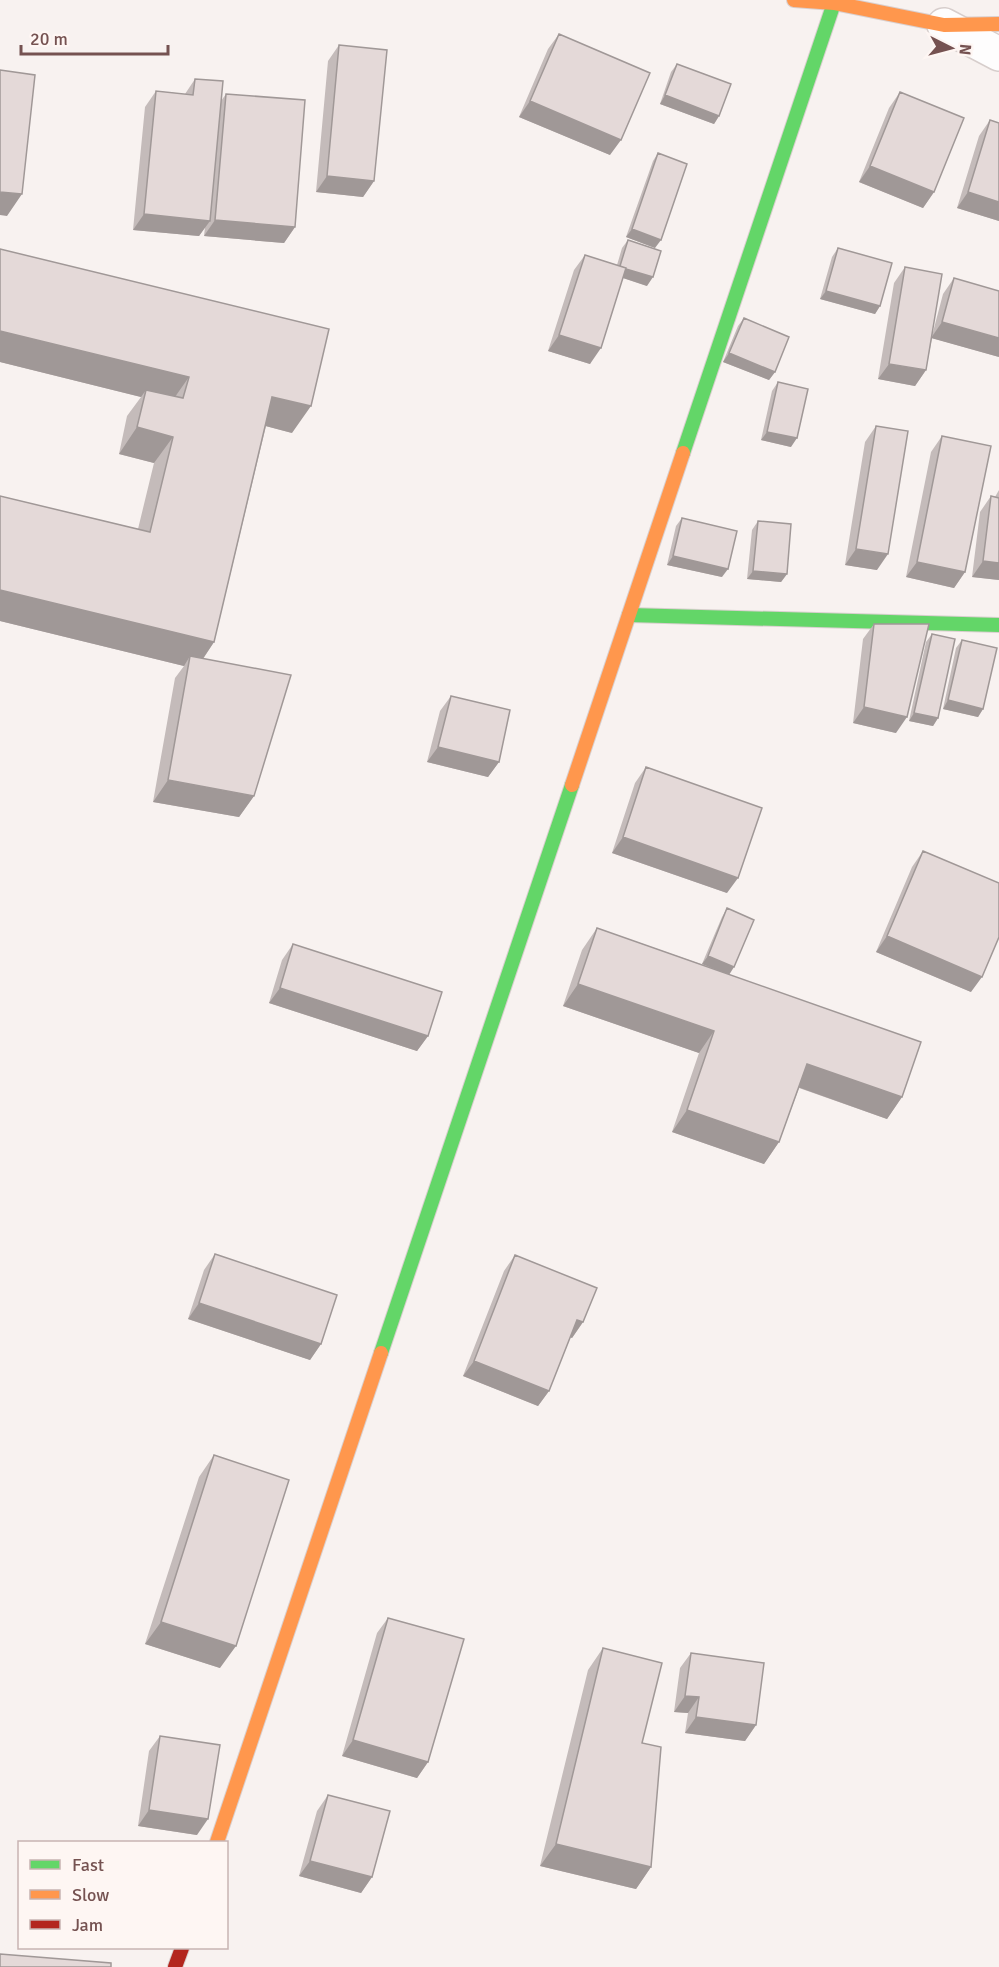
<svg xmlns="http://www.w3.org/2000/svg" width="999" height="1967" viewBox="0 0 999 1967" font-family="Signika,sans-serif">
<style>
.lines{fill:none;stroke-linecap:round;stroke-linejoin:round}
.street-casing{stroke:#d7cecc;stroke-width:36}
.fast-casing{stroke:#d9cfce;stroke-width:16}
.slow-casing{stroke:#d9cfce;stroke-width:16}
.jam-casing{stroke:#d9cfce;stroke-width:16}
.street{stroke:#fefdfd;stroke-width:33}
.fast{stroke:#63d668;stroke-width:14}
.slow{stroke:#ff974d;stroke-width:14}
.jam{stroke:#b3261e;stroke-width:14}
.wall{fill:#c4bbba}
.shaded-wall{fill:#a09897}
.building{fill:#e4d9d8;stroke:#a09897;stroke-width:1.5}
</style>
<rect width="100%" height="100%" fill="#f8f2f0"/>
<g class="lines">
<defs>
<path id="street" d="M944 25 999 54"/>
<path id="fast" d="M683 453 835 0
M629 615 999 625
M381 1353 572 785"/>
<path id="slow" d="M794 0 834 3 944 25 999 24
M572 785 683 453
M217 1842 381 1353"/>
<path id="jam" d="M175 1967 182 1948"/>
</defs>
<use href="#street" class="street-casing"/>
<use href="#fast" class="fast-casing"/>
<use href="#slow" class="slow-casing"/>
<use href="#jam" class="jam-casing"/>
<use href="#street" class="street"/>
<use href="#fast" class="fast"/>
<use href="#slow" class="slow"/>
<use href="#jam" class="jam"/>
</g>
<path class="wall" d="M559 34 610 155 519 117 548 49Z
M339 45 374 181 363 197 316 192 328 61Z
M677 64 719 116 714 124 660 104 671 72Z
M195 79 221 101 226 94 295 227 284 243 204 236 205 227 199 236 133 230 145 107 156 91 185 94Z
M900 92 934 192 923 208 859 182 889 108Z
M990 120 999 123V221L957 208 979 136Z
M658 153 655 248 626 237 653 161Z
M628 240 647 286 623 278 590 364 548 351 574 270 585 255 617 265 622 248Z
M838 248 880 306 875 314 820 299 832 257Z
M0 249 292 433 266 426 214 642 203 659 254 796 239 817 153 802 175 678 184 666 0 621V496L138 529 154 463 119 454 127 416 141 397 0 362Z
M905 267 933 332 943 294 954 278 999 357 932 338 926 370 915 386 878 379 894 283Z
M744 318 775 372 769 380 723 362 738 326Z
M778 382 791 447 761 440 772 391Z
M876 426 877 570 845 565 865 442Z
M942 436 965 572 954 588 906 577 931 452Z
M999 490V580L972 577 980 512 991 496 995 497Z
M682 518 722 577 667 565 676 526Z
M758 521 787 574 781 582 747 579 752 530Z
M874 624 896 733 853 723 863 639Z
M932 634 938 718 933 726 909 721 926 642Z
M962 640 983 709 978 717 943 709 956 648Z
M451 696 499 762 488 777 427 762 440 711Z
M646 767 727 893 612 853 635 783Z
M923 851 971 992 876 952 912 867Z
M727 908 729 974 902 1097 887 1119 799 1088 779 1142 764 1164 672 1132 699 1053 563 1006 582 950 597 928 712 968 702 964 722 917Z
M293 944 428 1036 417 1051 269 1003 282 960Z
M215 1254 321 1344 310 1360 188 1319 204 1270Z
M515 1255 583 1322 572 1338 570 1337 549 1391 538 1406 463 1376 504 1271Z
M214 1455 220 1668 145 1644 199 1477Z
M388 1618 428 1762 417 1778 342 1756 377 1633Z
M603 1648 642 1743 651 1867 636 1889 540 1866 588 1670Z
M691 1653 756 1725 745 1741 685 1733 688 1713 674 1712 680 1668Z
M160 1736 197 1835 138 1826 149 1751Z
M328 1795 372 1877 361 1893 299 1876 317 1811Z"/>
<path class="shaded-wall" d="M665 95 719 116 714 124 660 104Z
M530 101 621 140 610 155 519 117Z
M870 166 934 192 923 208 859 182Z
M327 176 374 181 363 197 316 192Z
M0 192 22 194 7 216 0 215Z
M968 192 999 202V221L957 208Z
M144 214 210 221 199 236 133 230Z
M215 220 295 227 284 243 204 236Z
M632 229 661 240 655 248 626 237Z
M620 267 653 277 647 286 614 275Z
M826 291 880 306 875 314 820 299Z
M942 322 999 338V357L931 338Z
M0 331 189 377 170 404 146 390 141 397 0 362Z
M559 335 601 348 590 364 548 351Z
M729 353 775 372 769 380 723 362Z
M889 364 926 370 915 386 878 379Z
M272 397 311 406 292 433 254 423Z
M137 427 173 437 154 463 119 454Z
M767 432 797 438 791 447 761 440Z
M856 549 888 554 877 570 845 565Z
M673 556 728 569 722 577 667 565Z
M983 561 999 563V580L972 577Z
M917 562 965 572 954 588 906 577Z
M753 571 787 574 781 582 747 579Z
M0 590 214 642 196 669 190 656 184 666 0 621Z
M948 700 983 709 978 717 943 709Z
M864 707 907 717 896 733 853 723Z
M914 713 938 718 933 726 909 721Z
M438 747 499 762 488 777 427 762Z
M168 780 254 796 239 817 153 802Z
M623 837 738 878 727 893 612 853Z
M887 936 982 977 971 992 876 952Z
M708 956 734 967 729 975 702 964Z
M578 984 714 1031 699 1053 563 1006Z
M280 988 428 1036 417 1051 269 1003Z
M807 1064 902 1097 887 1119 792 1085Z
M687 1110 779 1142 764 1164 672 1132Z
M199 1303 321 1344 310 1360 188 1319Z
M577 1320 583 1322 572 1338 566 1335Z
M474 1361 549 1391 538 1406 463 1376Z
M161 1622 236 1646 220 1668 145 1644Z
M685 1696 699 1697 688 1713 674 1712Z
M696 1717 756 1725 745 1741 685 1733Z
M353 1740 428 1762 417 1778 342 1756Z
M149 1810 208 1819 197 1835 138 1826Z
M556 1844 651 1867 636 1889 540 1866Z
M310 1861 372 1877 361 1893 299 1876Z"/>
<path class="building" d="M559 34 650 73 621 140 530 101Z
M339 45 387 50 374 181 327 176Z
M677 64 731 84 719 116 665 95Z
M0 70 35 75 22 194 0 192Z
M195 79 223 81 210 221 144 214 156 91 193 95Z
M900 92 964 118 934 192 870 166Z
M226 94 305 100 295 227 215 220Z
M990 120 999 123V202L968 192Z
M658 153 687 164 661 240 632 229Z
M628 240 661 251 653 277 626 269V268L620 266Z
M838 248 892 263 880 306 826 291Z
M0 249 329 329 311 406 272 397 214 642 0 590V496L150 532 173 437 137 427 146 390 183 398 189 377 0 331Z
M585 255 626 268 601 348 559 335Z
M905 267 942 274 926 370 889 364Z
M954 278 999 291V338L942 322Z
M744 318 789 337 775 372 729 353Z
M778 382 808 389 797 438 767 432Z
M876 426 908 431 888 554 856 549Z
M942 436 991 446 965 572 917 562Z
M991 496 999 498V563L983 561Z
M682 518 737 531 728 569 673 556Z
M758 521 791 524 787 574 753 571Z
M874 624H929L907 717 864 707Z
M932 634 955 639 938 718 914 713Z
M962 640 997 648 983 709 948 700Z
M190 656 291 675 254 796 168 780Z
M451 696 510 710 499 762 438 747Z
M646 767 762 808 738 878 623 837Z
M923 851 999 883V937L982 977 887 936Z
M727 908 754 920 734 967 708 956Z
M597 928 921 1042 902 1097 807 1064 779 1142 687 1110 714 1031 578 984Z
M293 944 442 992 428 1036 280 988Z
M215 1254 337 1295 321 1344 199 1303Z
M515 1255 597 1288 583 1322 577 1320 549 1391 474 1361Z
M214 1455 289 1480 236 1646 161 1622Z
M388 1618 464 1639 428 1762 353 1740Z
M603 1648 662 1663 642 1743 661 1747 651 1867 556 1844Z
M691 1653 764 1663 756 1725 696 1717 699 1697 685 1696Z
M160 1736 220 1745 208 1819 149 1810Z
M328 1795 390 1811 372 1877 310 1861Z
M0 1954 111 1963V1967H0Z"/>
<rect x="18" y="1841" width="210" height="108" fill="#fef6f3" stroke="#c7b4b2" stroke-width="1.5"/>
<rect x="30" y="1860" width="30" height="9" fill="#63d668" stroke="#c7b4b2" stroke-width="1.5"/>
<text x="72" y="1871" font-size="18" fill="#755251">Fast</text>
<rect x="30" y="1890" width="30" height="9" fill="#ff974d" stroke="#c7b4b2" stroke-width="1.5"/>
<text x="72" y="1901" font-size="18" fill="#755251">Slow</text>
<rect x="30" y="1920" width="30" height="9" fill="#b3261e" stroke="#c7b4b2" stroke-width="1.5"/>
<text x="72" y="1931" font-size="18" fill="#755251">Jam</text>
<g transform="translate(951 48) rotate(96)" stroke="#fef6f3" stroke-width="4.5" paint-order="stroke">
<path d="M0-4.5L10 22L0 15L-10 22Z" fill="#755251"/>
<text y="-9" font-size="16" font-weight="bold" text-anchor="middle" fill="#755251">N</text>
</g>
<path d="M21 45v9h147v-9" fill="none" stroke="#755251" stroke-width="3"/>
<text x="30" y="45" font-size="18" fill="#755251" stroke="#fef6f3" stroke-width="4.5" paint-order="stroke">20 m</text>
</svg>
